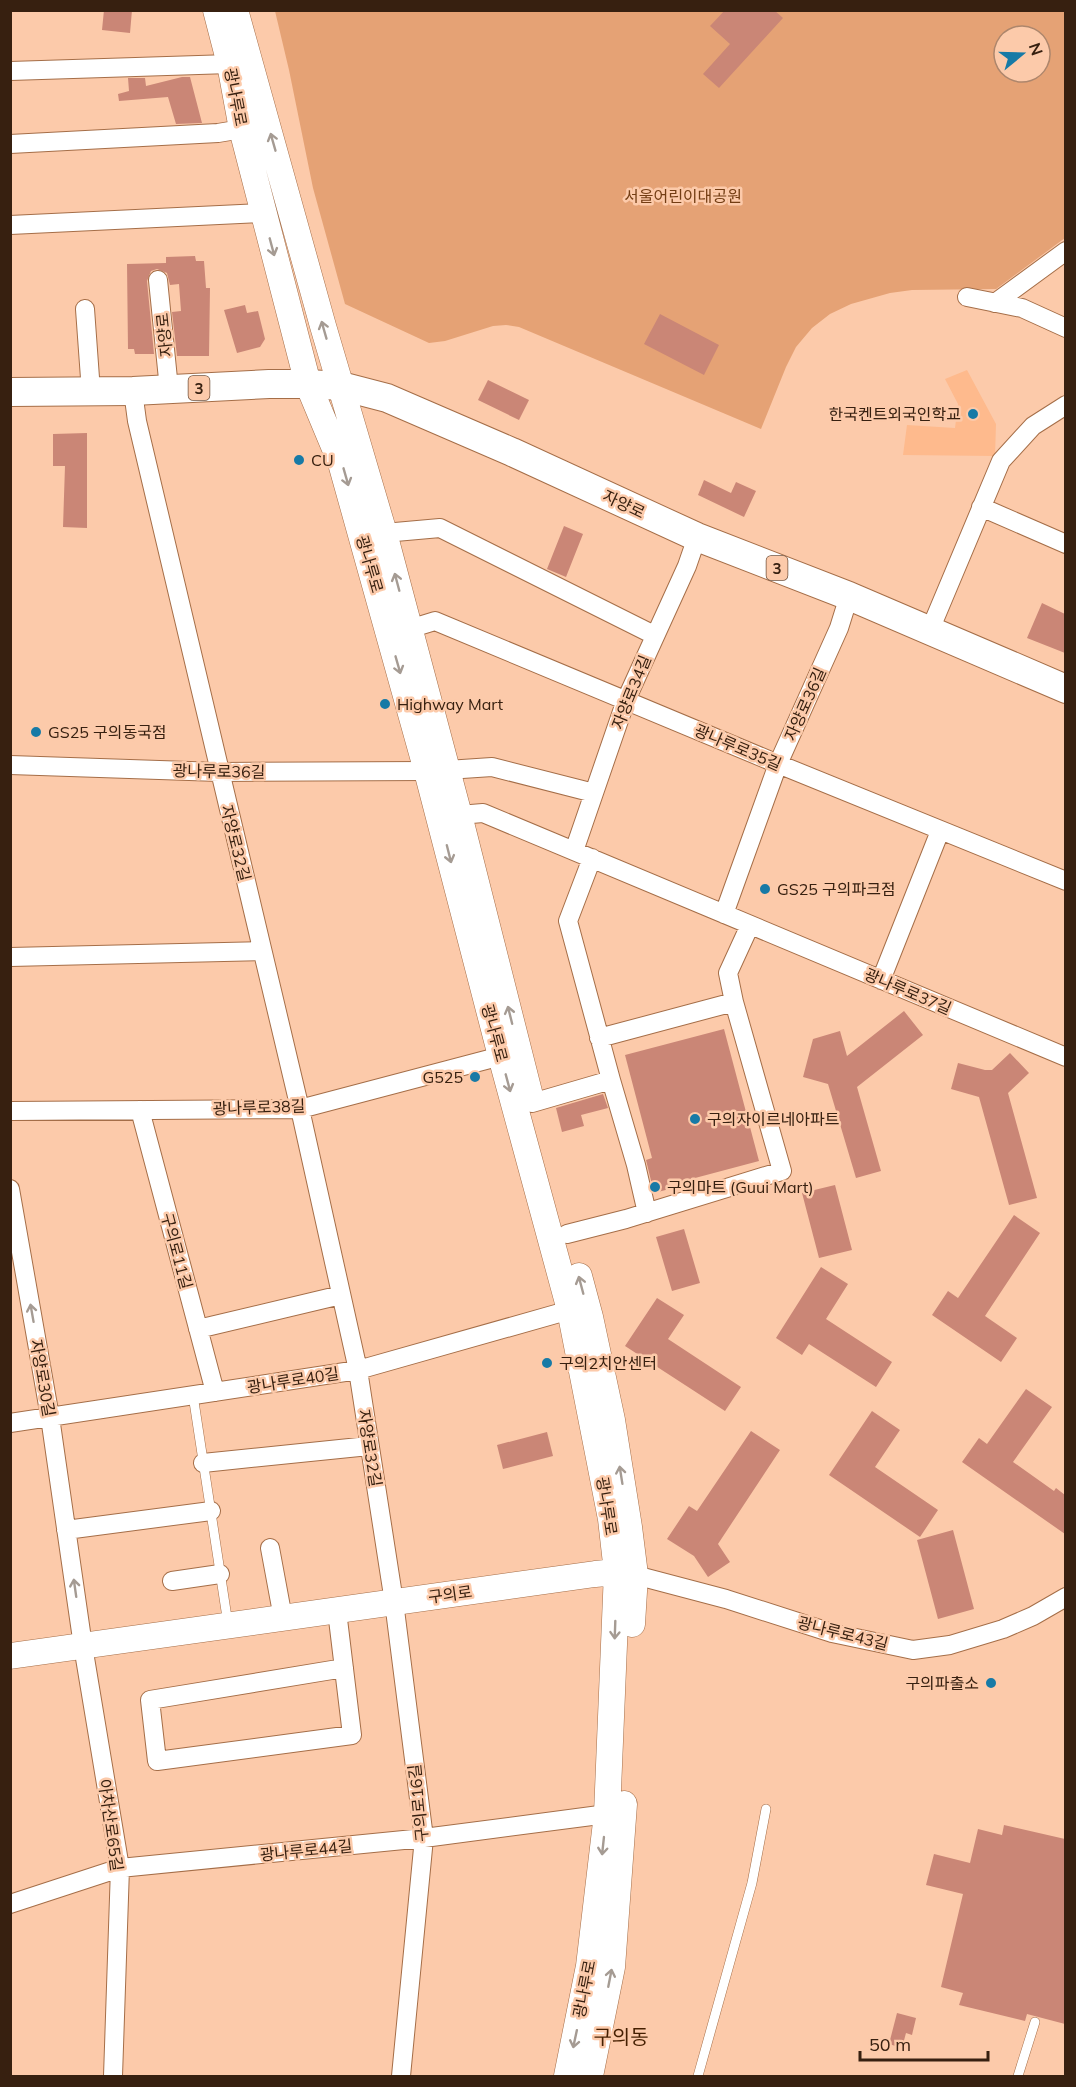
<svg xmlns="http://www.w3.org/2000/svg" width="1076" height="2087" viewBox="0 0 1076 2087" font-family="Mulish,'Noto Sans KR',sans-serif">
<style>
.built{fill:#feba8d}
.green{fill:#e5a275;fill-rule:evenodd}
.building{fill:#ca8676}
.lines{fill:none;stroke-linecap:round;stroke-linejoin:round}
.lane-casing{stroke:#a56e48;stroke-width:10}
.street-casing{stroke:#a56e48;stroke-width:20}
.secondary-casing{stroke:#a56e48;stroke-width:27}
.primary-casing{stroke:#a56e48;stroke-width:30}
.lane{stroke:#fff;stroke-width:9}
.street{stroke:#fff;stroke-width:18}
.secondary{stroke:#fff;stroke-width:26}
.primary{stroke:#fff;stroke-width:28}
.oneway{stroke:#a59b93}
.poi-dot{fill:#177aa6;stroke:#fccaaa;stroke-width:2}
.labels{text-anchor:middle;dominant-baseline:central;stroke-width:5;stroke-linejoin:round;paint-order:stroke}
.shield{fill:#fccaaa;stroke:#72533e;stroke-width:1.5}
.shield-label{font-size:15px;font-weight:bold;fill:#372010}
.street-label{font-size:16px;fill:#372010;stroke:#fccaaa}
.park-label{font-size:16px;fill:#733d13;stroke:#fccaaa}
.poi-label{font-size:16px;fill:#372010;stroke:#fccaaa;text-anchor:start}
.quarter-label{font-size:20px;fill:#451f01;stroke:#fccaaa}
</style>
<rect width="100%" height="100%" fill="#fccaaa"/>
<path class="built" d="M967 370 996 424 995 456 903 455 907 425 955 428 958 404 945 379Z"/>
<path class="green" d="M275 11H1065V238L996 289 912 290 890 293 851 304 830 314 812 328 796 347 786 367 761 429 519 327 506 325 493 326 445 341 429 343 345 304 313 188 289 70ZM1004 36H1040V72H1004Z"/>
<path class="building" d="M104 10H132L130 33 102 30Z
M725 10H774L783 18 719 88 703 74 730 44 710 26Z
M182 77H190L202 123 176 124 168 97 119 101 118 94 129 91 128 78H145L146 86Z
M195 256 196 261H204L206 288H210L209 356H177L172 312 181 311 179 284 170 285 167 273 157 269 151 271 147 281 154 354H135L134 349H128L127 264 166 263V257Z
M245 305 247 313 258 311 265 339 260 347 237 353 224 310Z
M660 314 719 345 704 375 644 344Z
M488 380 529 400 519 420 478 400Z
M87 433V528L63 527 65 466H53V434Z
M704 480 731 493 736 482 756 491 744 517 698 495Z
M564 526 583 534 566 577 547 569Z
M1042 603 1065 614V653L1027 638Z
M904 1011 923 1035 857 1087 881 1171 856 1178 828 1084 803 1077 813 1039 840 1031 847 1056Z
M724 1029 759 1161 680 1182 681 1186 654 1193 646 1160 652 1158 625 1055Z
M1010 1053 1029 1073 1008 1093 1037 1198 1009 1205 979 1097 951 1089 958 1063 985 1070H992Z
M603 1094 608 1108 581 1115 584 1126 562 1132 556 1108Z
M835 1185 852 1250 819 1258 802 1193Z
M1014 1215 1040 1233 985 1316 1017 1338 1001 1362 932 1315 948 1291 958 1298Z
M684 1229 700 1283 672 1291 656 1237Z
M821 1267 848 1284 826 1319 892 1362 876 1387 809 1344 802 1355 776 1338Z
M657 1298 684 1315 668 1339 741 1387 725 1411 625 1346Z
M1026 1389 1052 1407 1013 1462 1054 1491 1056 1488 1065 1495V1534L962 1462 979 1438 987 1444Z
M872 1411 900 1430 875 1467 938 1510 920 1537 829 1475Z
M751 1431 780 1450 718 1544 730 1562 708 1577 694 1556 667 1539 689 1506 697 1511Z
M547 1432 553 1456 503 1469 497 1445Z
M953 1530 974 1609 938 1619 917 1540Z
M1004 1825 1065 1839V2024L1027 2014 1025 2021 959 2005 963 1993 941 1987 963 1894 926 1885 934 1854 970 1863 978 1829 1002 1835Z
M897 2013 916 2018 912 2035 906 2033 902 2048 889 2044Z"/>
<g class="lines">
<defs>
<path id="lane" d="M193 1395 228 1624
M698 2076 752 1883 766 1809
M1018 2076 1035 2022"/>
<path id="street" d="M10 71 230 64
M10 144 218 133 242 129
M10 225 263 213
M158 280 169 389
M967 297 1022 308 1066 328
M995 303 1066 251
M85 309 91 392
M133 391 137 421 300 1109 358 1370 394 1602 424 1838 401 2076
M981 507 1066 544
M384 533 440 528 654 635
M409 629 435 621 778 764 1066 881
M930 630 1001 461 1033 426 1066 405
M10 765 219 772 427 771
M447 770 492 767 594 793
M459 815 483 813 1066 1057
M574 851 626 700 687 566 697 537
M592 858 568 921 611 1080 636 1165 647 1213
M724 914 778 764 839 628 849 596
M10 957 262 951
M881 980 940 831
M599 1038 734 1002
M532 1103 611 1080
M140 1110 215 1392
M10 1111 300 1109 501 1056
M10 1189 50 1417 83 1646 120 1868 113 2076
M567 1234 626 1219 782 1171 734 1002 728 973 750 925
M198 1329 341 1295
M10 1423 358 1370 570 1310
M203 1463 369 1446
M66 1530 211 1511
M270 1548 283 1618
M635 1575 726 1599 832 1633 913 1650 950 1645 1003 1629 1033 1616 1066 1597
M172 1581 220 1574
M337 1611 352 1735 157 1761 150 1700 344 1668
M10 1904 120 1868 424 1838 607 1814"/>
<path id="secondary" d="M216 10 230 64 242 129 308 384 341 463 427 771 501 1056 570 1310 611 1519 617 1572 607 1814 589 1966 567 2076
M235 10 323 326 384 533 459 815 530 1096
M579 1276 590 1317 612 1420 629 1527 635 1575 632 1624
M10 1656 595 1574 617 1572 634 1575
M590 2076 612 1967 624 1804"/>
<path id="primary" d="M10 392 133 391 269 384H308L341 386 387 398 512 452 697 537 849 596 1066 689"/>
</defs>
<use href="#lane" class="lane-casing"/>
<use href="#street" class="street-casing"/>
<use href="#secondary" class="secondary-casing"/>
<use href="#primary" class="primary-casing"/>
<use href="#lane" class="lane"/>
<use href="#street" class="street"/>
<use href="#secondary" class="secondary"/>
<use href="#primary" class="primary"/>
</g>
<defs><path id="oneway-shaft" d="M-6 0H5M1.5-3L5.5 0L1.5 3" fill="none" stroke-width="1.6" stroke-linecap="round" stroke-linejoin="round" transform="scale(1.5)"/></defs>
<g class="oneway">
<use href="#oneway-shaft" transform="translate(273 142) rotate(-106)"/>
<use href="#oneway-shaft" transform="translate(272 247) rotate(75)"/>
<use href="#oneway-shaft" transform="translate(324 330) rotate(-106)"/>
<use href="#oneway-shaft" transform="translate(346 477) rotate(74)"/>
<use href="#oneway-shaft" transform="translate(397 582) rotate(-105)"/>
<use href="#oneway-shaft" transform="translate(398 665) rotate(74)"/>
<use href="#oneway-shaft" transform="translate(449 854) rotate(76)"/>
<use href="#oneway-shaft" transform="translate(510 1015) rotate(-104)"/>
<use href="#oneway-shaft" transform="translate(508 1083) rotate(75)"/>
<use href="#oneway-shaft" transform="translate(581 1285) rotate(-105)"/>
<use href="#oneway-shaft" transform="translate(32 1313) rotate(-100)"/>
<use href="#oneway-shaft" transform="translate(621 1475) rotate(-99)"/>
<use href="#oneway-shaft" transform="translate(75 1588) rotate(-98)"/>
<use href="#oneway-shaft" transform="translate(615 1630) rotate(92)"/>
<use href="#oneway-shaft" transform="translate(603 1846) rotate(96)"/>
<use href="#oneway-shaft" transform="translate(610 1978) rotate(-79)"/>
<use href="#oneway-shaft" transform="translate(575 2039) rotate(102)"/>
</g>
<g class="poi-dot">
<circle cx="973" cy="414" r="6"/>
<circle cx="299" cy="460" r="6"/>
<circle cx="385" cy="704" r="6"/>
<circle cx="36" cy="732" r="6"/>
<circle cx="765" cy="889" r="6"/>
<circle cx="475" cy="1077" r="6"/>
<circle cx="695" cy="1119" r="6"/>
<circle cx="655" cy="1187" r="6"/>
<circle cx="547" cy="1363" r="6"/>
<circle cx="991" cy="1683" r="6"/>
</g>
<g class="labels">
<g class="shield">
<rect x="188.5" y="376" width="21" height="24" rx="4.5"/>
<rect x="766.5" y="556" width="21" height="24" rx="4.5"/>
</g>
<g class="shield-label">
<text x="199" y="388">3</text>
<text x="777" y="568">3</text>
</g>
<g class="street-label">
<text transform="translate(236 97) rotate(79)">광나루로</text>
<text transform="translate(164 335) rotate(-96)">자양로</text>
<text transform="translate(624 504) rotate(25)">자양로</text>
<text transform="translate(370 564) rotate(74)">광나루로</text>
<text transform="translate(631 692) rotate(-68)">자양로34길</text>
<text transform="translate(805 704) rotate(-66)">자양로36길</text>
<text transform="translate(738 747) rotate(23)">광나루로35길</text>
<text transform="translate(219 771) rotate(1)">광나루로36길</text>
<text transform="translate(236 843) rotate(76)">자양로32길</text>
<text transform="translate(908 991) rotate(23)">광나루로37길</text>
<text transform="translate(495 1033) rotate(75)">광나루로</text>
<text transform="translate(259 1107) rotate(-2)">광나루로38길</text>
<text transform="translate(177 1251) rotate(75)">구의로11길</text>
<text transform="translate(43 1378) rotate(80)">자양로30길</text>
<text transform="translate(293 1380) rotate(-9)">광나루로40길</text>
<text transform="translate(370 1448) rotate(81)">자양로32길</text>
<text transform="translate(607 1506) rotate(81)">광나루로</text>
<text transform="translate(450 1594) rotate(-8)">구의로</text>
<text transform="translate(843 1633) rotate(14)">광나루로43길</text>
<text transform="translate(418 1803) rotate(-96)">구의로16길</text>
<text transform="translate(111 1825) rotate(82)">아차산로65길</text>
<text transform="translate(306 1850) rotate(-6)">광나루로44길</text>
<text transform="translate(584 1989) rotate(-79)">광나루로</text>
</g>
<g class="park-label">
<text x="683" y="196">서울어린이대공원</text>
</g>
<g class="poi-label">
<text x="961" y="414" text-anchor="end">한국켄트외국인학교</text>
<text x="311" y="460">CU</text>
<text x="397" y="704">Highway Mart</text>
<text x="48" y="732">GS25 구의동국점</text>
<text x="777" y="889">GS25 구의파크점</text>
<text x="463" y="1077" text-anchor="end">G525</text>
<text x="707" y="1119">구의자이르네아파트</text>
<text x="667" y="1187">구의마트 (Guui Mart)</text>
<text x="559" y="1363">구의2치안센터</text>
<text x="979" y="1683" text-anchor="end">구의파출소</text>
</g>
<g class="quarter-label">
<text x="621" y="2036">구의동</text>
</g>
</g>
<rect width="1076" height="2087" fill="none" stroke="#372010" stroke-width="24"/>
<g transform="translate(1022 54) rotate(71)"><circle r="28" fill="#fccaaa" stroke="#ad866c" stroke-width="1.5"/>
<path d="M0-4.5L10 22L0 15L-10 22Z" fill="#177aa6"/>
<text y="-9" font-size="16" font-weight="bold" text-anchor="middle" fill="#372010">N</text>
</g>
<path d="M860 2051v9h128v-9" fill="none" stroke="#372010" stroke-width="3"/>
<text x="869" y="2051" font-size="18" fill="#372010" stroke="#fccaaa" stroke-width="4.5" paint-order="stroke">50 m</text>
</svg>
